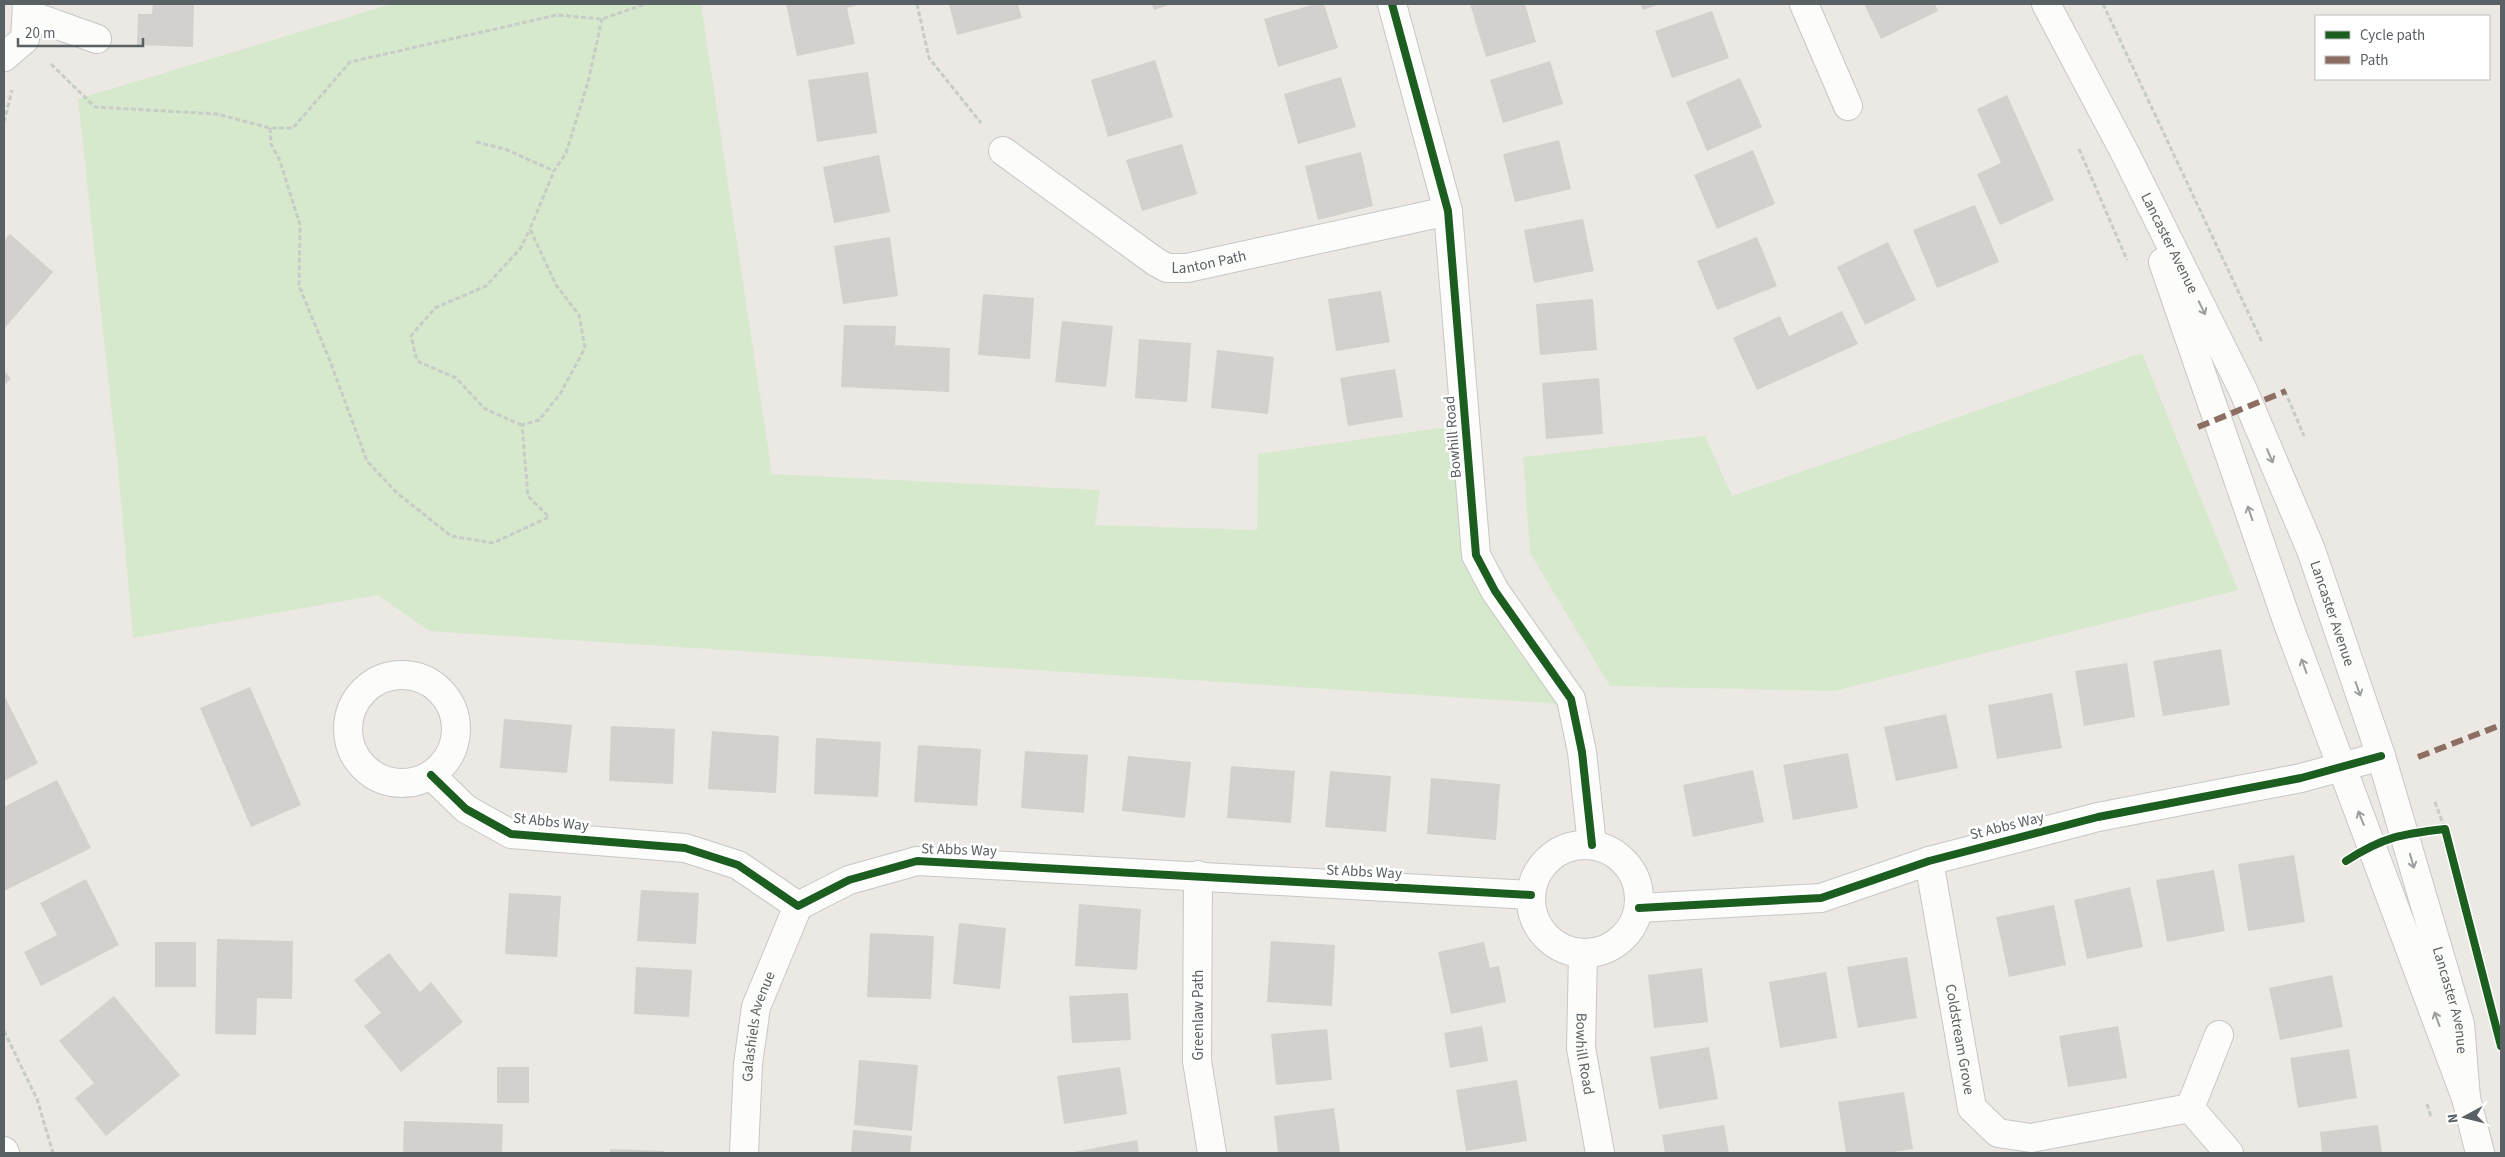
<svg xmlns="http://www.w3.org/2000/svg" width="2505" height="1157" viewBox="0 0 2505 1157" font-family="'Source Sans 3',sans-serif">
<style>
.green{fill:#d7e9cd}
.building{fill:#d3d0ce}
.lines{fill:none;stroke-linecap:round;stroke-linejoin:round}
.minor-casing{stroke:#c7c7c6;stroke-width:30}
.secondary-casing{stroke:#c8c7c7;stroke-width:30}
.path{stroke:#c6cdc7;stroke-width:3;stroke-dasharray:5 2.5;stroke-linecap:butt}
.minor{stroke:#fcfcfb;stroke-width:28}
.secondary{stroke:#fcfcfb;stroke-width:28}
.quiet{stroke:#8d6e63;stroke-width:6;stroke-dasharray:12 6;stroke-linecap:butt}
.cycleway-casing{stroke:#fff;stroke-width:11}
.cycleway{stroke:#1b5e20;stroke-width:8}
.oneway{stroke:#9b9fa0}
.labels{text-anchor:middle;dominant-baseline:central;stroke-width:5;stroke-linejoin:round;paint-order:stroke}
.street-label{font-size:15px;fill:#5a6164;stroke:#fff}
</style>
<rect width="100%" height="100%" fill="#ece8e4"/>
<path class="green" d="M392 4H701L772 474 1100 490 1095 525 1257 530 1258 454 1454 426 1467 560 1562 704 429 631 378 595 133 638 119 479 78 99Z
M2142 353 2238 590 1834 691 1610 686 1530 553 1523 457 1705 436 1732 496Z"/>
<path class="building" d="M153 4H194L193 47 137 45 138 14H152Z
M786 4H861L847 8 855 44 797 56Z
M949 4H1018L1022 18 957 35Z
M1152 4H1171L1154 10Z
M1315 4H1324L1338 48 1278 67 1264 19Z
M1470 4H1525L1536 42 1486 57Z
M1640 4H1660L1643 10Z
M1864 4H1935L1938 11 1881 39Z
M1712 11 1729 58 1672 78 1655 31Z
M1155 60 1173 117 1108 137 1091 80Z
M1550 61 1563 104 1503 123 1490 80Z
M868 72 877 133 817 142 808 80Z
M1341 77 1356 127 1298 144 1284 94Z
M1740 78 1762 127 1707 151 1686 102Z
M2007 95 2054 200 2000 225 1977 174 2001 163 1977 109Z
M1559 140 1571 189 1515 202 1503 154Z
M1182 144 1197 194 1142 211 1126 160Z
M1753 150 1775 204 1717 229 1694 175Z
M1361 152 1373 206 1318 220 1305 166Z
M879 155 890 212 834 223 823 167Z
M1975 205 1999 262 1937 288 1913 230Z
M1583 219 1594 271 1534 283 1524 230Z
M10 234 53 272 4 329V241Z
M890 237 898 296 843 304 834 246Z
M1757 237 1777 286 1717 310 1697 261Z
M1888 242 1916 300 1865 325 1837 267Z
M1381 291 1390 342 1336 351 1328 299Z
M983 294 1034 298 1030 359 978 355Z
M1593 299 1597 350 1540 355 1536 304Z
M1842 311 1858 344 1757 390 1733 338 1780 316 1789 336Z
M1062 321 1113 326 1106 387 1055 382Z
M844 325 896 326 895 345 950 348 949 392 841 387Z
M1139 339 1191 343 1187 402 1135 398Z
M1217 350 1274 357 1268 414 1211 408Z
M1395 369 1403 417 1348 426 1340 378Z
M4 370 11 379 4 385Z
M1599 378 1603 434 1546 439 1542 383Z
M2221 649 2230 705 2163 716 2153 661Z
M2127 663 2135 717 2084 726 2075 671Z
M250 687 301 805 251 827 200 708Z
M2052 693 2062 748 1997 759 1988 705Z
M4 695 38 763 4 781Z
M1946 714 1958 768 1896 781 1884 727Z
M504 719 572 725 567 773 500 768Z
M611 726 675 729 673 784 609 781Z
M712 731 779 736 776 793 708 789Z
M816 738 881 742 878 797 814 794Z
M918 745 981 749 977 806 914 802Z
M1025 751 1088 755 1084 813 1021 808Z
M1848 753 1858 808 1793 820 1783 765Z
M1128 756 1191 762 1185 818 1122 811Z
M1231 766 1295 771 1291 823 1227 818Z
M1753 770 1764 822 1693 837 1683 785Z
M1330 771 1391 776 1386 832 1325 827Z
M1431 778 1500 784 1496 840 1427 834Z
M57 780 91 848 4 891V807Z
M2294 855 2305 922 2248 931 2238 864Z
M2214 870 2225 931 2167 942 2156 880Z
M86 879 119 945 41 986 24 952 57 935 40 903Z
M2130 887 2143 947 2087 959 2074 900Z
M641 890 699 893 696 944 637 941Z
M509 893 561 896 557 957 505 954Z
M1079 904 1141 909 1137 970 1075 966Z
M2054 905 2066 965 2009 977 1996 917Z
M959 923 1006 928 1000 989 953 984Z
M870 933 934 936 931 999 867 997Z
M217 939 293 941 292 999 257 998 256 1035 215 1034Z
M1271 941 1335 945 1332 1006 1267 1002Z
M155 942H196V987H155Z
M1484 942 1490 968 1499 966 1506 1002 1451 1014 1438 952Z
M389 953 420 992 431 982 463 1022 401 1072 364 1026 381 1013 354 980Z
M1907 957 1917 1018 1858 1028 1847 967Z
M636 967 692 970 689 1017 634 1014Z
M1702 968 1708 1022 1654 1028 1648 975Z
M1826 972 1837 1038 1780 1048 1769 982Z
M2332 975 2343 1027 2280 1040 2269 988Z
M1128 993 1131 1040 1072 1043 1069 996Z
M114 996 180 1075 106 1136 75 1098 94 1083 59 1041Z
M1482 1026 1488 1061 1450 1068 1444 1033Z
M2118 1026 2127 1078 2068 1087 2059 1036Z
M1327 1029 1332 1080 1276 1085 1271 1034Z
M1709 1047 1718 1099 1659 1109 1650 1057Z
M2349 1049 2357 1098 2298 1108 2290 1058Z
M859 1060 918 1065 912 1131 854 1125Z
M497 1067H529V1103H497Z
M1120 1067 1127 1114 1064 1124 1057 1076Z
M1517 1080 1527 1141 1466 1151 1456 1090Z
M1904 1092 1913 1149 1886 1153H1846L1838 1102Z
M1334 1108 1340 1153H1278L1274 1116Z
M404 1121 503 1124 502 1153H403Z
M1724 1125 1729 1153H1665L1662 1135Z
M2378 1125 2382 1153H2322L2320 1132Z
M853 1130 912 1136 910 1153H851Z
M1137 1140 1139 1153H1074V1152Z
M610 1149 664 1151V1153H610Z"/>
<g class="lines">
<defs>
<g id="minor">
<path d="M1392 4 1448 211 1476 555 1495 591 1571 699 1582 752 1592 845"/>
<path d="M1804 4 1848 106"/>
<path d="M27 14 97 39"/>
<path d="M4 57 25 39 27 4"/>
<path id="s1" d="M1003 151 1156 262 1167 268H1187L1448 211"/>
<circle cx="402" cy="729" r="54"/>
<path d="M431 775 466 809 511 834 685 848 738 865 798 906 849 880 917 861 1531 895"/>
<circle cx="1585" cy="899" r="54"/>
<path id="s2" d="M1929 861 1972 1108 1998 1133 2031 1138 2190 1108 2219 1035"/>
<path d="M1198 875 1197 1061 1212 1153"/>
<path d="M1639 908 1821 898 1929 861 2098 817 2301 778 2381 756"/>
<path id="s3" d="M1583 954 1581 1048 1600 1153"/>
<path d="M2190 1108 2229 1153"/>
<path d="M4 1151 5 1153"/>
<path id="s4" d="M744 1153 748 1064 756 1007 798 906"/>
</g>
<g id="secondary">
<path id="s5" d="M2046 4 2126 155 2243 390 2311 550 2381 756 2460 1024 2466 1098"/>
<path d="M2163 262 2287 621 2466 1098 2480 1153"/>
</g>
</defs>
<use href="#minor" class="minor-casing"/>
<use href="#secondary" class="secondary-casing"/>
<path class="path" d="M917 4 929 58 981 123
M2103 4 2262 342
M51 64 95 107 217 114 270 128H293L350 62 557 15 602 19 645 4
M4 122 12 90
M270 128 271 144 280 161 300 225 299 286 330 361 367 461 397 493 451 536 493 543 549 517 528 496 522 425 539 420 560 394 585 348 579 315 556 285 530 229 554 171 566 153 588 82 602 19
M476 142 505 149 554 171
M2079 149 2127 260
M2285 391 2304 436
M522 425 485 409 456 378 417 361 411 336 435 308 486 286 520 249 530 229
M2435 802 2445 829
M4 1031 37 1099 53 1153
M2427 1104 2431 1117"/>
<use href="#minor" class="minor"/>
<use href="#secondary" class="secondary"/>
<path class="quiet" d="M2198 427 2286 391
M2418 757 2501 725"/>
<defs>
<path id="cycleway" d="M1392 4 1448 211 1476 555 1495 591 1571 699 1582 752 1592 845
M431 775 466 809 511 834 685 848 738 865 798 906 849 880 917 861 1531 895
M2346 861C2383 837 2401 834 2445 829L2501 1046
M1639 908 1821 898 1929 861 2098 817 2301 778 2381 756"/>
</defs>
<use href="#cycleway" class="cycleway-casing"/>
<use href="#cycleway" class="cycleway"/>
</g>
<defs><path id="oneway-shaft" d="M-6 0H5M1.5-3L5.5 0L1.5 3" fill="none" stroke-width="1.6" stroke-linecap="round" stroke-linejoin="round" transform="scale(1.25)"/></defs>
<g class="oneway">
<use href="#oneway-shaft" transform="translate(2202 308) rotate(64)"/>
<use href="#oneway-shaft" transform="translate(2270 456) rotate(67)"/>
<use href="#oneway-shaft" transform="translate(2250 513) rotate(-109)"/>
<use href="#oneway-shaft" transform="translate(2304 666) rotate(-110)"/>
<use href="#oneway-shaft" transform="translate(2358 689) rotate(71)"/>
<use href="#oneway-shaft" transform="translate(2361 818) rotate(-112)"/>
<use href="#oneway-shaft" transform="translate(2412 861) rotate(74)"/>
<use href="#oneway-shaft" transform="translate(2437 1019) rotate(-110)"/>
</g>
<g class="labels">
<g class="street-label">
<text stroke="none"><textPath href="#s5" startOffset="269">Lancaster Avenue</textPath></text>
<text stroke="none"><textPath href="#s1" startOffset="244">Lanton Path</textPath></text>
<text transform="translate(1453 437) rotate(-95)">Bowhill Road</text>
<text stroke="none"><textPath href="#s5" startOffset="674">Lancaster Avenue</textPath></text>
<text transform="translate(551 822) rotate(6)">St Abbs Way</text>
<text transform="translate(2007 826) rotate(-14)">St Abbs Way</text>
<text transform="translate(959 850) rotate(2)">St Abbs Way</text>
<text transform="translate(1364 872) rotate(3)">St Abbs Way</text>
<text stroke="none"><textPath href="#s5" startOffset="1079">Lancaster Avenue</textPath></text>
<text transform="translate(1198 1015) rotate(-90)">Greenlaw Path</text>
<text stroke="none"><textPath href="#s4" startOffset="128">Galashiels Avenue</textPath></text>
<text stroke="none"><textPath href="#s2" startOffset="181">Coldstream Grove</textPath></text>
<text stroke="none"><textPath href="#s3" startOffset="100">Bowhill Road</textPath></text>
</g>
</g>
<rect width="2505" height="1157" fill="none" stroke="#5a6164" stroke-width="10"/>
<rect x="2315" y="15" width="175" height="65" fill="#ffffff" stroke="#bdc0c1"/>
<rect x="2325" y="31" width="25" height="8" fill="#1b5e20" stroke="#bdc0c1"/>
<text x="2360" y="40" font-size="15" fill="#5a6164">Cycle path</text>
<rect x="2325" y="56" width="25" height="8" fill="#8d6e63" stroke="#bdc0c1"/>
<text x="2360" y="65" font-size="15" fill="#5a6164">Path</text>
<g transform="translate(2465 1117) rotate(263)" stroke="#ffffff" stroke-width="4" paint-order="stroke">
<path d="M0-4L9 19L0 12L-9 19Z" fill="#5a6164"/>
<text y="-8" font-size="14" font-weight="bold" text-anchor="middle" fill="#5a6164">N</text>
</g>
<path d="M18 38v8h125v-8" fill="none" stroke="#5a6164" stroke-width="2.5"/>
<text x="25" y="38" font-size="15" fill="#5a6164" stroke="#ffffff" stroke-width="4" paint-order="stroke">20 m</text>
</svg>
